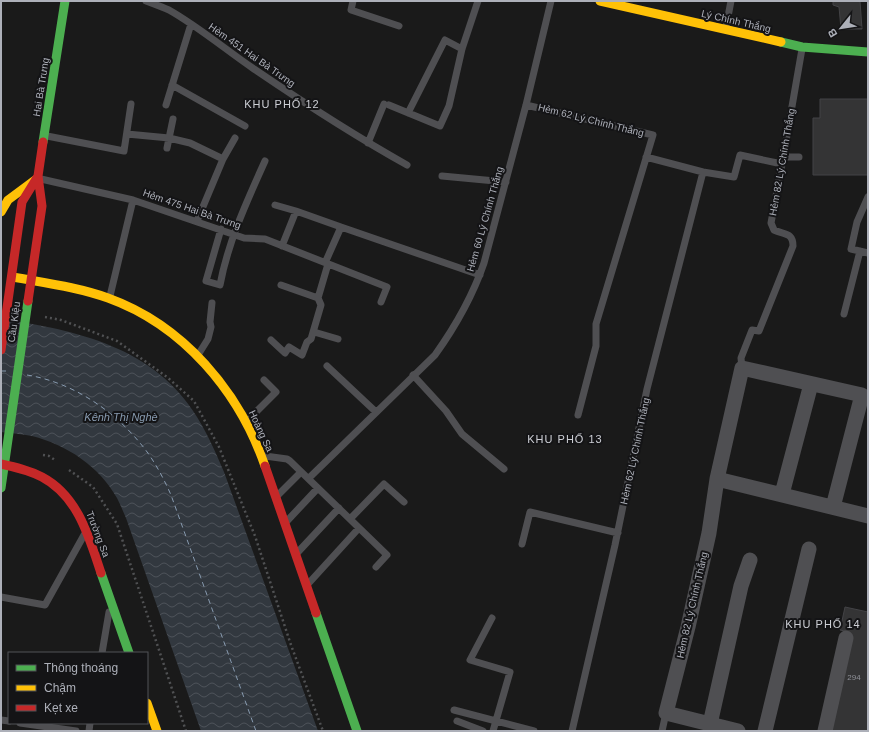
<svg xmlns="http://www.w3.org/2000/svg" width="869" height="732" viewBox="0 0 869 732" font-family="Helvetica,sans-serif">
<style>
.water{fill:url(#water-waves)}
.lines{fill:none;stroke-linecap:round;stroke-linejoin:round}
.ferry{stroke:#889bb0;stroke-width:1;stroke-dasharray:5 4;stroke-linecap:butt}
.building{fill:#343435;stroke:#434346}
.path{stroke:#505153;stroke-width:2.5;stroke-dasharray:2 3;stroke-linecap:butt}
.lane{stroke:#4f4f52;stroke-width:7}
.street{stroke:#4f4f52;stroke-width:15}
.fast{stroke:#4caf50;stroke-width:9}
.slow{stroke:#ffc107;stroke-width:9}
.jam{stroke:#c62828;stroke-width:9}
.labels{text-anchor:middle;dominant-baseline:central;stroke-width:4;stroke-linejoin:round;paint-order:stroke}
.number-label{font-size:8px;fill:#8f9198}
.street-label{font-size:10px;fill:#adb0b9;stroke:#141416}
.neighbourhood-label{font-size:11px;letter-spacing:1px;fill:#cdcfd5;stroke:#141416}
.water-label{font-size:11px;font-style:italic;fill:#889bb0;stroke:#141416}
</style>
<defs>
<pattern id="water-waves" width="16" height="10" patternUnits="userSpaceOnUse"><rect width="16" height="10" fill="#32383f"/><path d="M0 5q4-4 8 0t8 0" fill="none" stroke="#4d5259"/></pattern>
</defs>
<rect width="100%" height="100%" fill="#1a1a1a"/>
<path class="water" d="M1 319C76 330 155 347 197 417 208 435 216 453 224 472L318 731H201L126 518C123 511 120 504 117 498 99 466 67 445 32 436 22 434 11 433 1 432Z"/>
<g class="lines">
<path class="ferry" d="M1 371H6
M27 375C71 382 112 409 140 443 153 458 163 477 171 495L256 731"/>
</g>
<path class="building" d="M833 1H860L862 29H841L839 7 833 5Z
M820 99H868V175H813V118H820Z
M845 607 868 612V731H831L850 632 840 630Z"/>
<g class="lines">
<path class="path" d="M45 317 61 320 117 341 167 377 194 401 219 447 255 536 291 645 323 731
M43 455 49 456 55 460
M69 470 93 487 117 524 186 731"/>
<path class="lane" d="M146 1C154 4 162 7 169 10 199 27 226 50 254 69 304 103 355 136 407 165
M353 1 351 10 399 26
M726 27 731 1
M172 85 245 126
M166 105 191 24
M389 105 440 126 449 106 462 49 478 1
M526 105 653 135 596 324V346L578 415
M408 113 445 40 462 49
M127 134 169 138 190 143 223 159
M47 136 124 151 131 104
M368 143 384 104
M167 148 173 119
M646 157 703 172 734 177 740 155 782 164
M784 157H799
M442 176 506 182
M41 179 133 200 244 238 265 239 387 287 381 302
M868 197 857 222 851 249 868 253
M275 205 296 211 341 227
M197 221 223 159 235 138
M221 229 206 281 220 285C228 242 247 201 265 161
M282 246 296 211
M325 263 341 227 480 275
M281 285 318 298
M110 296 133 200
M844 314 860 251
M314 332 338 339
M271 340 285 353 289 347 302 355 307 342 311 339 321 305 318 298 328 264
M198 355 208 339 211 327 210 322 212 303
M327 366 376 412
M742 368 741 358 752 330 759 331 793 246C793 232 784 235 774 230L771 223 782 164 802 49
M413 375 446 411 462 434 504 469
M247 421 276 392 264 380
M265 456 287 459 290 461 387 555 376 567
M309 478 435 355C455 327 473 295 484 263L526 105 551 1
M277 496 301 472
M350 519 384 484 404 502
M287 521 318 488
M522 544 530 512 618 533
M298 552 339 508
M308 584 359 528
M1 597 45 605 84 535
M492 618 470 660 510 672 493 731
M102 653 109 612
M454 710 534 731
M1 720 9 721
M457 721 483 731
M20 723 76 731
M89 731 90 723
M572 731 615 545 647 389 703 172
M662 731 666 713"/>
<path class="street" d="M717 479 868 516
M782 494 811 384
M710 724 741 586 750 560
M738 731 666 713 688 627 709 533 717 479 742 368 862 395 833 507
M765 731 809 549
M825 731 846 638"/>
<path class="fast" d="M781 42 802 47 868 52
M43 142 65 1
M1 488 28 301
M101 573 129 653
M316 613 357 731"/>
<path class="slow" d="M600 1 781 42
M1 212 8 200 35 180
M13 277C45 283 77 287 108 298 183 325 239 391 265 466
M147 703 157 731"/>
<path class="jam" d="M28 301 42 206 38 176 43 142
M1 350 22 202 38 176
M1 464C15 467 29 470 42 477 78 496 89 537 101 573
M265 466 316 613"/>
</g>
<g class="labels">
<g class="number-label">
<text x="854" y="677">294</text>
</g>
<g class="street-label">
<text transform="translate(736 21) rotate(13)">Lý Chính Thắng</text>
<text transform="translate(252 55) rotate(35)">Hẻm 451 Hai Bà Trưng</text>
<text transform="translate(41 87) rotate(-81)">Hai Bà Trưng</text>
<text transform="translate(591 120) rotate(14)">Hẻm 62 Lý Chính Thắng</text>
<text transform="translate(782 162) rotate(-80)">Hẻm 82 Lý Chính Thắng</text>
<text transform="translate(192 209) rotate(19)">Hẻm 475 Hai Bà Trưng</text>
<text transform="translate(485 219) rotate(-74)">Hẻm 60 Lý Chính Thắng</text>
<text transform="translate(14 322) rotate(-82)">Cầu Kiệu</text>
<text transform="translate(261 431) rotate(65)">Hoàng Sa</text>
<text transform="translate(635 451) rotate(-78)">Hẻm 62 Lý Chính Thắng</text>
<text transform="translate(98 534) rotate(69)">Trường Sa</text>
<text transform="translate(692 605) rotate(-77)">Hẻm 82 Lý Chính Thắng</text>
</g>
<g class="neighbourhood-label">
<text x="282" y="104">KHU PHỐ 12</text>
<text x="565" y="439">KHU PHỐ 13</text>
<text x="823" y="624">KHU PHỐ 14</text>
</g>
<g class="water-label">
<text x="121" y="417">Kênh Thị Nghè</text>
</g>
</g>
<rect width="869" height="732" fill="none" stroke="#adb0b9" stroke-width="4"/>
<rect x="8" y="652" width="140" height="72" fill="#141416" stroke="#515257"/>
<rect x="16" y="665" width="20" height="6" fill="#4caf50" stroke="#515257"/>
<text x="44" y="672" font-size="12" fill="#adb0b9">Thông thoáng</text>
<rect x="16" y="685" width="20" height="6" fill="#ffc107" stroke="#515257"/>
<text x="44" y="692" font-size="12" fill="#adb0b9">Chậm</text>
<rect x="16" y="705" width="20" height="6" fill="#c62828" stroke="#515257"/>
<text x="44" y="712" font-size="12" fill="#adb0b9">Kẹt xe</text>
<g transform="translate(841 28) rotate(240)" stroke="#141416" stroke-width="3" paint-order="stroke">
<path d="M0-3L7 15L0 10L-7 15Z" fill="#adb0b9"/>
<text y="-6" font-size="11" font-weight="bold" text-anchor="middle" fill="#adb0b9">B</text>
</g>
</svg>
